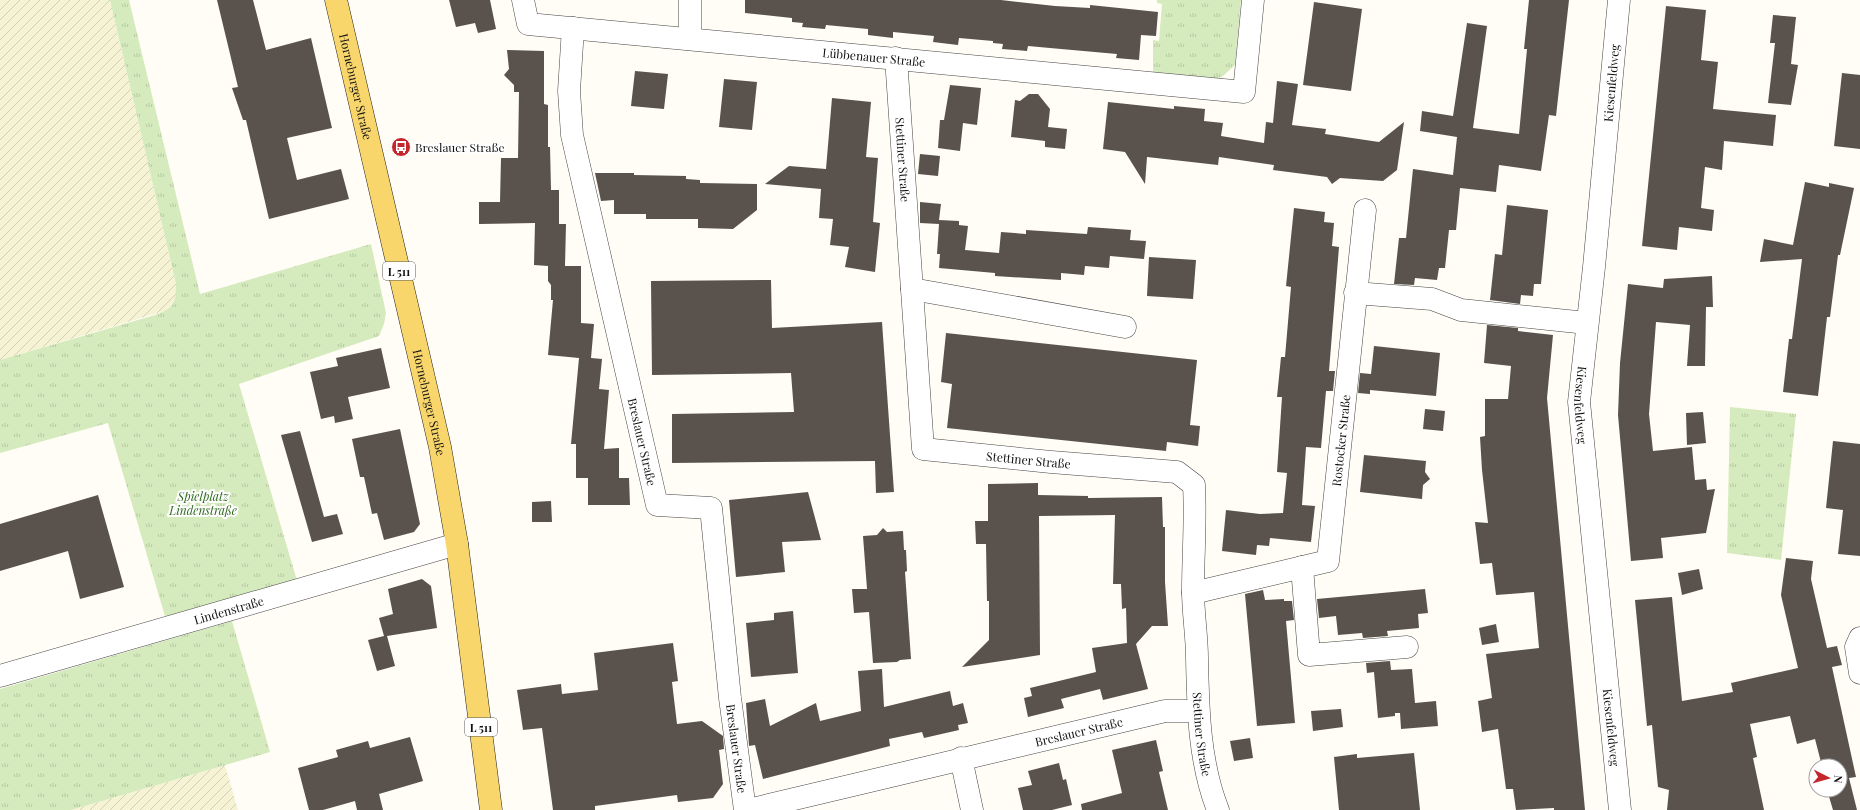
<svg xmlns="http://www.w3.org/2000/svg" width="1860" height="810" viewBox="0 0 1860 810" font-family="'Playfair Display',serif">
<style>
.farmland{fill:url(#farmland-furrows)}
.grass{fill:url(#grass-tufts)}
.building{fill:#5a524d}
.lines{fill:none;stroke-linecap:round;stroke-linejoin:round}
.street-casing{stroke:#444;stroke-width:23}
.primary-casing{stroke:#222;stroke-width:23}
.street{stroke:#fff;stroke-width:22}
.primary{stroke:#f9d66b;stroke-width:22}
.labels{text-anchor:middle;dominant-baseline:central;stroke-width:4;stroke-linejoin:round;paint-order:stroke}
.shield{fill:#fff;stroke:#585858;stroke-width:1}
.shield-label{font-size:11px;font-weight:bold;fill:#111}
.street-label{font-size:12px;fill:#111;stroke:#fff}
.poi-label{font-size:12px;fill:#111;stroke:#fff;text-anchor:start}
.park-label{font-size:12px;font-style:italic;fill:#2f6b1f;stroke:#fff}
</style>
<defs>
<pattern id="farmland-furrows" width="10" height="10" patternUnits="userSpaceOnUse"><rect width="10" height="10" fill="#f6f3d4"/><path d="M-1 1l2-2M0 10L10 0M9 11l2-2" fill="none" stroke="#d2cfb5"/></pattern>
<pattern id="grass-tufts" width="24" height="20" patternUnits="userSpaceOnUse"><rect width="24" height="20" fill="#d5ebbd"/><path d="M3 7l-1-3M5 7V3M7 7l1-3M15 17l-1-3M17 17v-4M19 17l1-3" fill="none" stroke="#b6c8a1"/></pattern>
</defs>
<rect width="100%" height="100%" fill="#fffdf5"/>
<path class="farmland" d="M0 0H110L176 284V295L174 304 168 310 0 360Z
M225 765 238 810H71Z"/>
<path class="grass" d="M110 0H129L200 294 371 244 386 313 384 324 379 336 239 384 298 584 167 623 108 423 0 453V360L155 315C174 308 176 304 176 284Z
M1157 0H1241L1235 65 1222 77 1208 81 1153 75V40L1159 41 1162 4 1157 3Z
M1730 407 1796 414 1781 560 1727 553Z
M232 621 270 752 71 810H0V689Z"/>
<path class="building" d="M217 0H253L266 50 311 38 332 128 287 138 297 180 341 169 349 199 269 219 246 120H243L232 88 238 87Z
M449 0H490L496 29 478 33 475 23 456 27Z
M745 0H1001L1055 6 1090 8V5L1158 12 1156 36 1141 35 1139 60 1116 58 1117 54 1050 48 1028 46 1027 51 1002 49 1003 44 993 43V41L959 38 958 45 933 42 934 36 893 32V38L868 35V29L826 25 825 29 802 27 803 23 792 22V18L745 13Z
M1529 0H1569L1556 116 1549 115 1541 171 1499 165 1496 192 1460 188 1456 230H1449L1445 268H1439L1437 280 1415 278 1414 285 1394 284 1399 238H1406L1413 169 1453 175 1457 137 1420 131 1422 111 1453 116 1467 23 1487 26 1473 128 1519 134 1527 49H1524Z
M1314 2 1362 9 1351 91 1303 85Z
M1666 6 1706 10 1701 60 1718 62 1713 109 1776 115 1773 146 1724 141 1722 170 1705 167 1701 208 1714 210 1712 231 1679 227 1677 250 1642 246Z
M1773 15 1796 17 1791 64 1798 65 1791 105 1768 103 1775 43H1770Z
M507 50 544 51V104L548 105V147H550L551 190H559V224H566L565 266H581V323L594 324 591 358 602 359 599 389 609 390 604 449 619 448V478H629L630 505H588V478H576V444H571L579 358 548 355 553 300H551V285L548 281V266L534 265 535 223 479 224V202H500L501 158H518L519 92H514V85L504 75 509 69Z
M635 71 668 74 664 109 631 106Z
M1842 73 1860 75V149L1834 146Z
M724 79 757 82 752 130 719 127Z
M1277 81 1298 84 1292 125 1326 129 1325 134 1379 142 1404 122 1397 170 1383 181 1340 178 1332 184 1327 177 1273 170 1274 165 1219 157 1218 165 1147 157 1145 184 1125 152 1103 149 1108 102 1174 109V106L1205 109 1204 121 1223 123 1221 136 1264 143 1266 122 1273 123Z
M950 85 981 88 977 125 963 123 960 151 938 148 940 120H944Z
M1029 94H1038L1050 109 1048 127 1067 129 1065 149 1045 147V141L1011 137 1015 100 1020 101Z
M832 98 871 102 866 157 878 158 873 222 880 223 875 272 845 267 849 247 830 245 833 219 819 218 821 189 765 184 789 166 826 169Z
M920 154 940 156 938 176 918 174Z
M595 173H634V175L686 176V179L700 180V183L757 184V210L733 229 698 228V219H646V214H614V200L601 201Z
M1805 182 1829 187V183L1854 188 1840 255H1838L1830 317H1827L1818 396 1783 392 1789 339H1792L1802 259 1760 262 1764 239 1793 245Z
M920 202 941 204 939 220 959 221V225L968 226 965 250 999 253 1001 232 1026 234V230L1087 234 1088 227 1131 230 1130 240 1146 241 1144 259 1110 256 1109 268 1085 266 1084 275 1061 273V280L995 276V273L939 268 940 254H937L939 224 920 223Z
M1507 205 1548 210 1541 284H1534L1533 296 1521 295 1520 304 1490 300 1495 254 1502 255Z
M1294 208 1325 212 1324 222 1334 223 1332 246 1339 247 1329 371H1335L1333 391H1326L1321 448 1306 447 1302 505 1315 506 1311 542 1270 538 1269 546 1257 545 1256 555 1222 551 1226 510 1260 514 1283 513 1287 473 1277 472 1282 397H1277L1281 357H1285L1291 287 1286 286Z
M1149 257 1196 260 1193 299 1147 296Z
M1712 276 1713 307H1706L1705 366H1687L1690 325 1656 322 1649 414 1653 451 1692 447 1695 480 1706 479 1707 490 1715 489 1706 533 1661 538 1663 558 1631 561 1618 415 1620 363 1628 284 1663 288 1664 279Z
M771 280 772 328 882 322 894 492 876 493 875 461 672 463V414L794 412 791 373 652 375 651 281Z
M1487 325 1518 328V331L1553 335 1547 398 1585 810H1554V808L1516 810 1513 789H1506L1498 729 1482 732 1478 701 1492 698 1486 654 1539 648 1534 592 1496 595 1492 563 1480 564 1475 522 1488 523 1482 470 1480 437 1485 436V399H1508L1511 366 1484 363Z
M946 333 1197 360 1190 425 1200 426 1198 446 1167 442 1166 451 947 428 952 384 941 382Z
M1374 346 1440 353 1436 396 1370 390V394L1358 393 1360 373 1371 374Z
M381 348 390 388 348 397 353 419 335 423 334 416 321 419 310 372 338 366 336 358Z
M1425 409 1445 411 1443 431 1423 429Z
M1703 412 1706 443 1687 445 1686 413Z
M400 429 420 524 414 532 384 540 377 513 372 514 364 477H360L352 439Z
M300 431 324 517 337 514 343 534 312 542 281 435Z
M1833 441 1860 444V556L1838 554 1843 510 1826 508Z
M1364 455 1426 461 1425 472 1430 479 1423 485 1422 499 1360 492Z
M1038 483V495L1088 496V498L1162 497 1163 527H1165V582L1168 626H1152L1136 644 1148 689 1103 700 1100 689 1061 699 1064 708 1028 717 1024 698 1032 696 1030 688 1096 672 1092 648 1127 643 1126 608 1122 609 1121 584H1113L1115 515 1039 516 1040 655 962 667 989 640V601H987L986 544H976L975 521H988V484Z
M808 492 821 540 782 542 785 572 736 577 729 500Z
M98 495 124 587 80 599 68 551 0 571V524Z
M551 501 552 522H532V502Z
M883 528 887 532 903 531 904 550H906L907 571 905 572 911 659 900 660 897 662 873 663 869 612 854 613 852 589H867L863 536 877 535Z
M1786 558 1813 561 1811 579 1827 648 1837 646 1842 665 1832 667 1856 777 1849 778 1857 810H1833L1827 790H1840V766H1822L1815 739 1797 744 1790 716 1750 724 1757 757 1753 758 1764 810H1667L1669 790 1658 787 1652 725 1647 726 1635 600 1672 597 1682 701 1733 692 1731 683 1798 668 1781 595Z
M1699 569 1703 589 1682 595 1678 573Z
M422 579 431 586 437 628 387 636 395 666 377 671 368 640 384 636 379 618 393 614 388 589Z
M1425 589 1428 613 1418 614 1419 628 1387 631 1388 636 1363 638 1362 633 1338 635 1336 616 1319 618 1317 599Z
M1263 590 1265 600 1284 599V601H1292L1294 620 1286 621 1295 723 1257 726 1245 594Z
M793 611 798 673 751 677 746 623 774 620V613Z
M1496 624 1499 642 1482 645 1479 628Z
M673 643 678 681 672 682 677 724 702 721 723 736 724 749 719 750 723 784 713 798 678 802 677 795 595 806V810H553L542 728 523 730 517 690 561 684 562 694 598 690 594 653Z
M1390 661 1391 670 1412 669 1415 703 1436 701 1438 726 1401 729 1400 713H1395V716L1378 718 1374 672 1367 673 1366 663Z
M882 669 884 707 950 691 953 706 963 703 968 723 958 725 959 730 924 738 922 732 889 739 890 746 763 779 755 745 749 746 746 703 765 699 770 726 816 703 820 721 861 711 858 671Z
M1341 709 1343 727 1313 731 1311 711Z
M410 737 423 781 379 794 383 810H357L355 801 323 810H309L298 768 338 757 336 750 368 741 370 748Z
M1250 738 1253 758 1234 761 1230 741Z
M1156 740 1163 771 1159 772 1168 810H1082L1081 804 1122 793 1112 750Z
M1414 753 1420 810H1339L1334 757 1357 754V758Z
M1059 763 1063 780 1066 779 1072 805 1052 810H1023L1018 788 1032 785 1028 771Z"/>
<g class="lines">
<defs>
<g id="street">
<path id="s1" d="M523 0 528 24 1244 92 1253 0"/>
<path id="s2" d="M1619 0 1594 267 1579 402 1620 810"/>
<path id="s3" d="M573 28 569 91 572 135 657 505 711 508 730 698 745 810"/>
<path d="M690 39V0"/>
<path id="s4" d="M896 58 923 449 1051 462 1177 472 1194 485C1196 520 1193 556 1193 591 1193 613 1197 636 1197 658 1198 709 1199 762 1218 810"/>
<path d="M912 289 1125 327"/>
<path d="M1355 293 1432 299 1461 310 1587 323"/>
<path d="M1302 567 1309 655 1407 647"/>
<path id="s5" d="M1193 593 1328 561 1365 210"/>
<path d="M1860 638 1856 647 1860 673"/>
<path id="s6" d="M0 676 457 544"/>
<path d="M961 758 972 810"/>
<path id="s7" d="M748 810 1165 711H1198"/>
</g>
<g id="primary">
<path id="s8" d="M336 0 440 447 457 544 491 810"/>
</g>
</defs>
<use href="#street" class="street-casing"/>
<use href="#primary" class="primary-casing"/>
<use href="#street" class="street"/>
<use href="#primary" class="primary"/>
</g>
<defs>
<symbol id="bus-disc" viewBox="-11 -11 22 22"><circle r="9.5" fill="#c4262e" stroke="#fff"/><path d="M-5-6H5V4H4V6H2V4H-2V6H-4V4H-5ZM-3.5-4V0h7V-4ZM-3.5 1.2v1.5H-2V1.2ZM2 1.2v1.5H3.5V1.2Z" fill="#fff"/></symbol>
</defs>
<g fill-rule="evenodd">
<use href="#bus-disc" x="390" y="136" width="22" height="22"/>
</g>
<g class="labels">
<g class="shield">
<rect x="383" y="262" width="32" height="18" rx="3"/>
<rect x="465" y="718" width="32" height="18" rx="3"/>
</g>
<g class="shield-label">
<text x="399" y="271">L 511</text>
<text x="481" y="727">L 511</text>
</g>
<g class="street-label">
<text stroke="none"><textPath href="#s1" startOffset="372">Lübbenauer Straße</textPath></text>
<text transform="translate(1611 83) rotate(-85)">Kiesenfeldweg</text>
<text stroke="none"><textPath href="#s8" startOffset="89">Horneburger Straße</textPath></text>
<text stroke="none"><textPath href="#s4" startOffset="102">Stettiner Straße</textPath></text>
<text stroke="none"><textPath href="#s8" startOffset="413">Horneburger Straße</textPath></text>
<text stroke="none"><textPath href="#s2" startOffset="407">Kiesenfeldweg</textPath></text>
<text stroke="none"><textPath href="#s5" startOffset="260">Rostocker Straße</textPath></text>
<text stroke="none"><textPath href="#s3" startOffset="422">Breslauer Straße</textPath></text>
<text stroke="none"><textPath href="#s4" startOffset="498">Stettiner Straße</textPath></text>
<text stroke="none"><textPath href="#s6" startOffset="238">Lindenstraße</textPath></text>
<text stroke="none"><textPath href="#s2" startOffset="731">Kiesenfeldweg</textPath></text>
<text stroke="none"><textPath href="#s7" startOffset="340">Breslauer Straße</textPath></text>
<text stroke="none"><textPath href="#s4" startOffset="918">Stettiner Straße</textPath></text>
<text stroke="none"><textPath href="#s3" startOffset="783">Breslauer Straße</textPath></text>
</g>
<g class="poi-label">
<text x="415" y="147">Breslauer Straße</text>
</g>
<g class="park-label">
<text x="203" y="496">Spielplatz<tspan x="203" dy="14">Lindenstraße</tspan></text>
</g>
</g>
<g transform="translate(1828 778) rotate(96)"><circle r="19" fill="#ffffff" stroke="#a0a0a0"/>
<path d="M0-3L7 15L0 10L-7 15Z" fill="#c4262e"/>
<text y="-6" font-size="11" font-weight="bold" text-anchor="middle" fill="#111111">N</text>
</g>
</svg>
